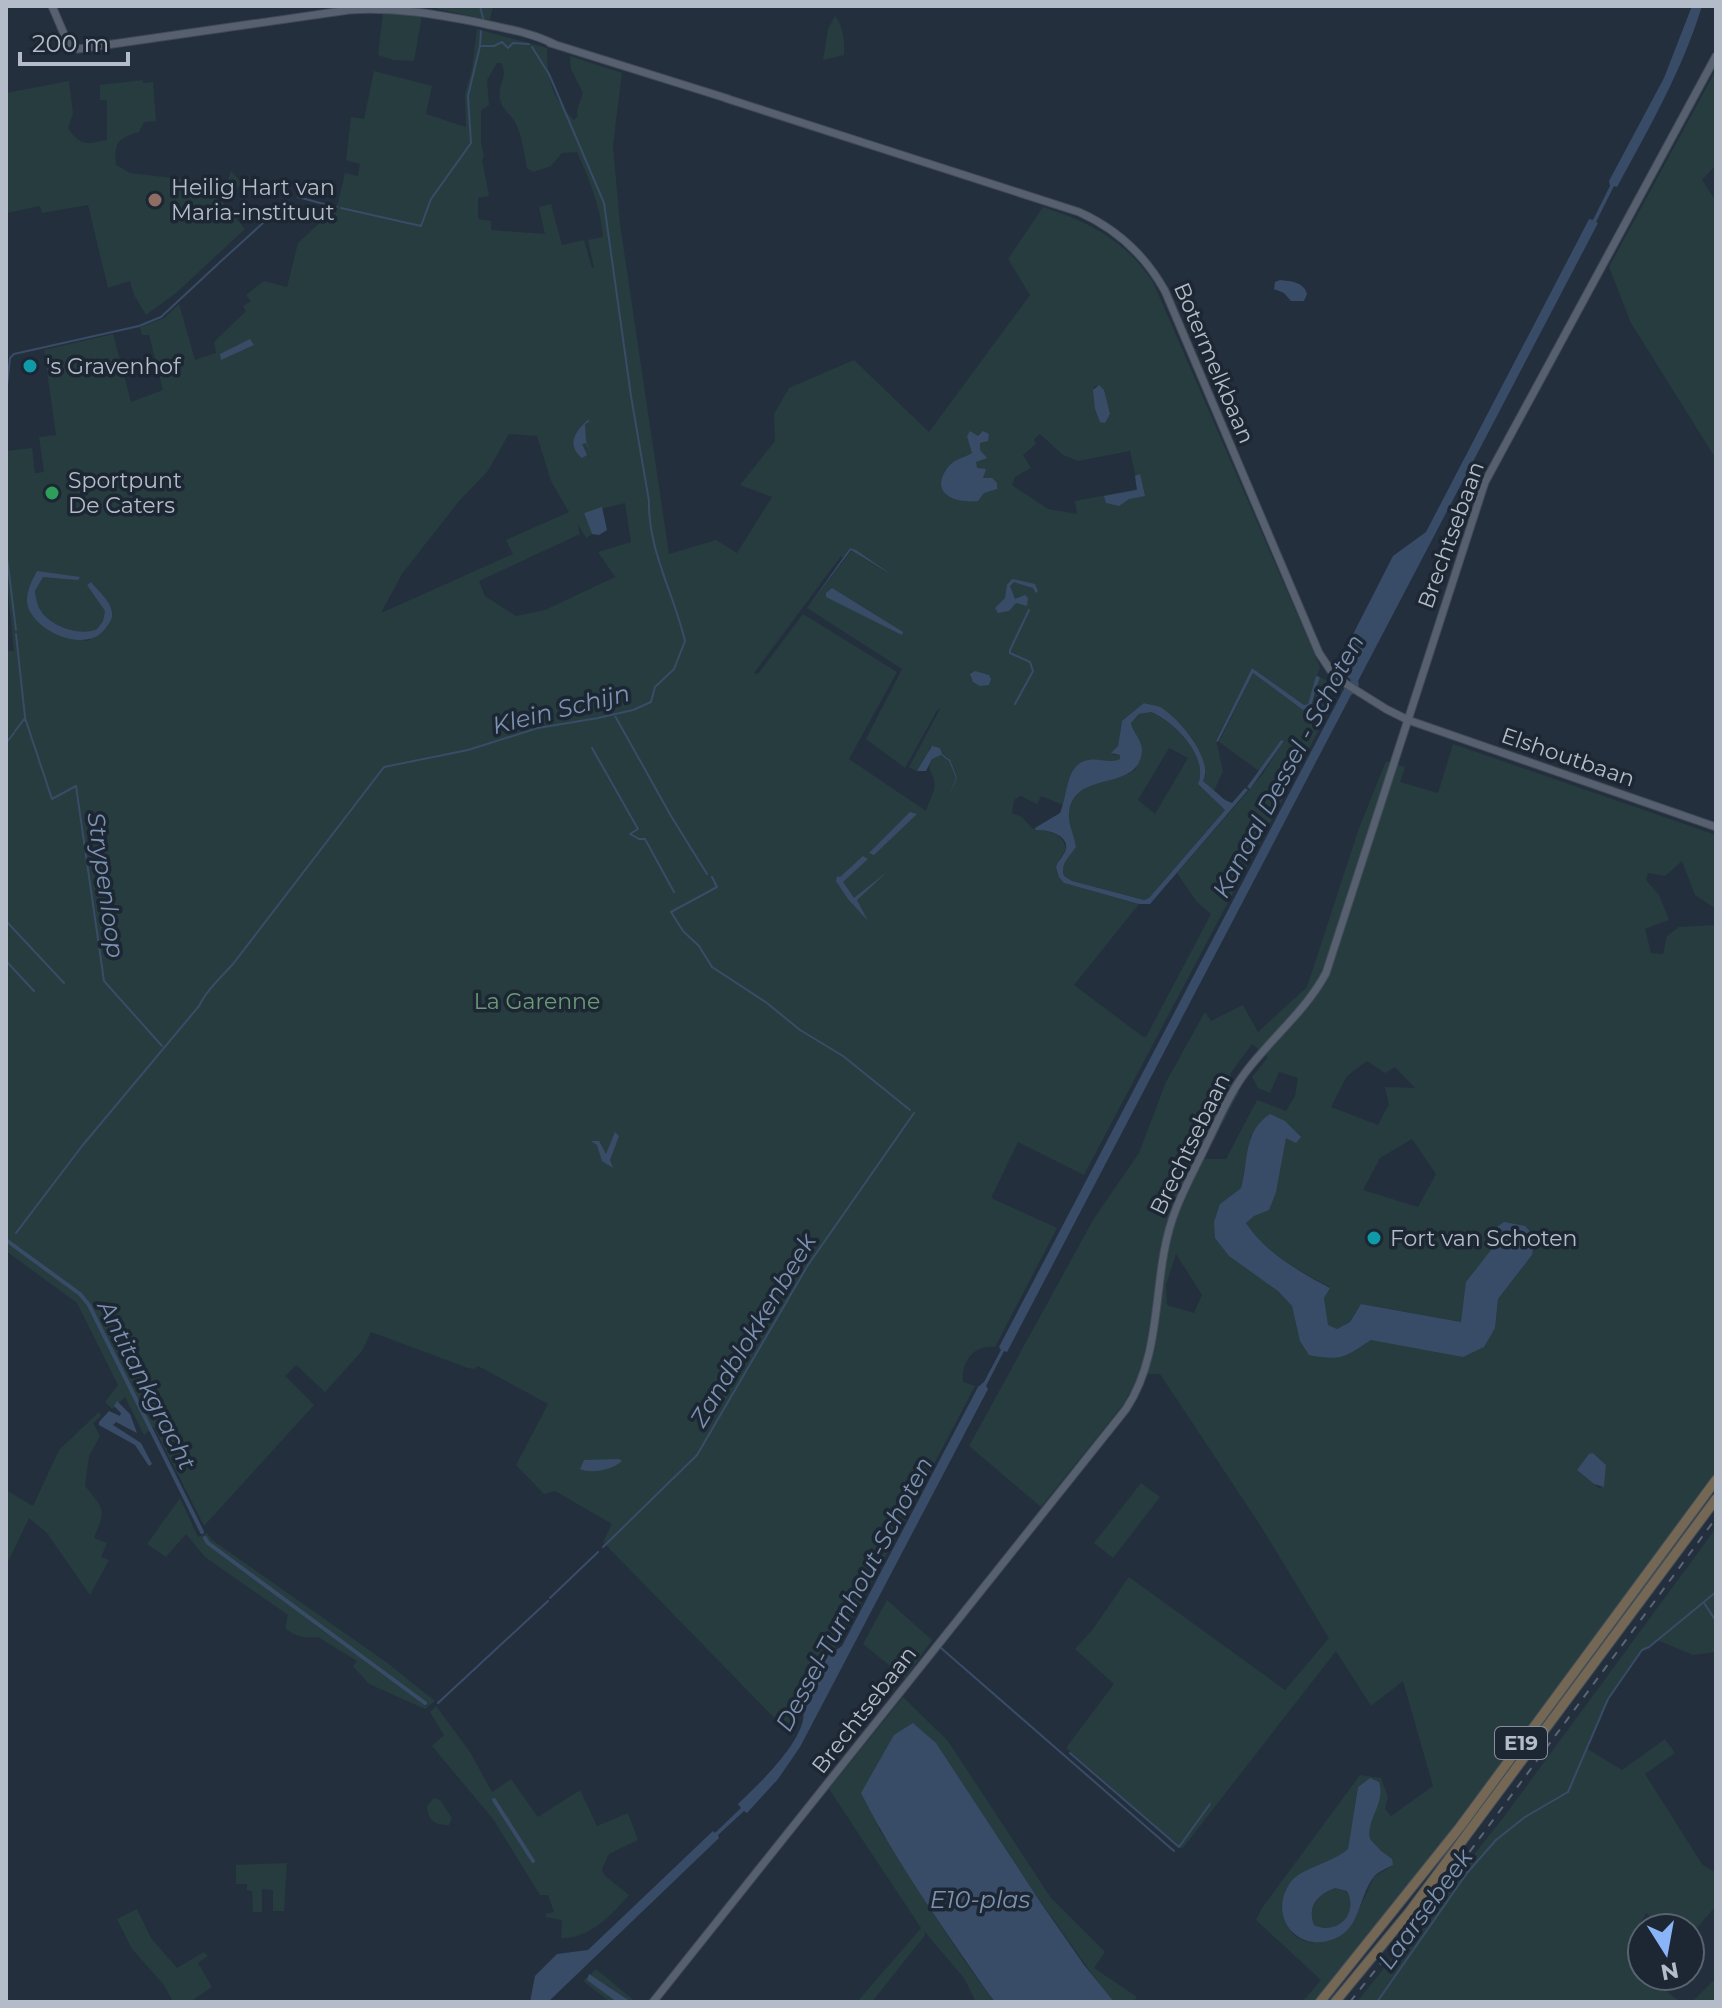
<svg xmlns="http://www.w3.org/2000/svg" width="1722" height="2008" viewBox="0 0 1722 2008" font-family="Montserrat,sans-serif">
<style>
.green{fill:#263c3f;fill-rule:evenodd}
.water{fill:#394c67;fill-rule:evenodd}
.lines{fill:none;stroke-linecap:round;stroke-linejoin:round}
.stream{stroke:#394c67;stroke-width:2}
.canal{stroke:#394c67;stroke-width:4}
.major-casing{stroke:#414a57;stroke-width:9}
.highway-casing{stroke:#434c59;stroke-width:11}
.major{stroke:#56606e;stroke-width:7}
.highway{stroke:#746855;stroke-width:9}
.rail{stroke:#5a6575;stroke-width:2;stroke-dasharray:8 8;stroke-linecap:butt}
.education-dot{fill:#8d6e63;stroke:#1d2633;stroke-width:3}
.culture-dot{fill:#0f9aa8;stroke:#1d2633;stroke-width:3}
.leisure-dot{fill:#2e9e5b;stroke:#1d2633;stroke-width:3}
.labels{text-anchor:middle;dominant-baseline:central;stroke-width:7;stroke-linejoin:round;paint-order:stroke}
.shield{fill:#1d2633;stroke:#878f9c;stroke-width:2}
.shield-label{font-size:20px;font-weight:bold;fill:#b4bcc9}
.poi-label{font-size:22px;fill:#b4bcc9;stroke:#1d2633;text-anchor:start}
.street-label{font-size:22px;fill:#b4bcc9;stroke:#1d2633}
.park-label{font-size:22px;fill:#6b9a76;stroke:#1d2633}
.water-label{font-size:24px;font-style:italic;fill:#7c92b1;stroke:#1d2633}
</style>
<rect width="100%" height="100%" fill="#242f3e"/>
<path class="green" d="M438 6H493L490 20 438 9Z
M383 13 422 16 414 61 393 60 378 55Z
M835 16C843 25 845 43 844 55L823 60 828 29Z
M477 29 547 48C547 79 552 98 574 120L578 116 577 110 583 93 571 69 570 56 622 73 613 146 620 224 669 554 716 540 737 553 772 497 740 485 775 441 774 414 789 388 854 360 929 432 1030 295 1008 259 1043 207C1089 222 1125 240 1153 282L1320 667 1308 704 1304 705 1252 668 1216 740 1223 771 1214 791 1203 781 1206 775C1194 744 1180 711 1144 703L1121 725 1118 746 1113 755H1120V759L1112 762 1089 760 1068 781 1063 805 1041 796 1037 804 1021 796 1014 800 1012 813 1022 817 1032 828C1046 832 1062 830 1066 849L1059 860 1064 883 1139 904 1074 985 1142 1036 1146 1037 1211 914 1196 901 1177 873 1262 775 1284 741 1281 740 1259 771 1219 742 1253 673 1303 710 1315 698 1320 677 1327 681 1317 699 1331 707 1084 1175 1018 1142 991 1198 1057 1228 995 1347C973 1344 961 1363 963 1382L975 1386 842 1639 834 1648 811 1660 797 1687 799 1707 787 1731 603 1542 612 1524 555 1491 544 1494 516 1465 548 1404 478 1366 474 1369 468 1368 371 1332 362 1351 325 1392 296 1365 285 1376 314 1405 204 1526 154 1427 144 1435 125 1397 112 1409 105 1402 118 1385 77 1303 6 1251V651H14L6 572V451L32 448 35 473 44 472 39 437 56 435 44 350 113 334 131 402 163 390 149 335H142L140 327 164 318 179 304 195 360 216 353 214 342 246 311 243 306 251 301 246 295 264 281 287 287 298 243 337 207 345 173 358 176 360 164 346 160 351 117 364 119 374 71 432 86 426 114 466 127 465 94 472 69ZM497 63H501C509 77 497 84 500 99 502 109 508 112 513 119 522 132 524 154 527 168L533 172 551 166 562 153 577 152C589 179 601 207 603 237L588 240 594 268H592L584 240 562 245 551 204 539 207 545 234 491 230V221L478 219V198L489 196 482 161 484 156 481 142V110L489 105 487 80ZM1098 385 1110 416 1096 413 1094 387ZM509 434 537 436 551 481 569 512 506 540 513 554 381 613 402 574 459 501 487 472ZM1040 434 1063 455 1078 461 1130 451 1138 489 1075 501 1077 514 1048 509 1012 485 1015 477 1031 468 1023 455 1036 444 1034 439ZM625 503 631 542 598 552 615 577 545 610 516 616 485 596 479 581 580 534 577 523 586 538 592 534 584 513ZM850 548 887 574 852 550 807 608 902 669 866 739 905 768 936 712 941 707 909 767 917 771 927 757 930 747 940 748 941 754 947 757 957 778 953 784 956 778 949 761 941 755 932 759 929 768C940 790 932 791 926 811L849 759 897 672 803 614 758 674 754 673 841 556 843 558ZM37 571 43 576 35 591C36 600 37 609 43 615 55 627 82 637 97 629L103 621 105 611 87 585 91 582 113 614 88 641 62 636 31 614Z
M1716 70V165L1702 180 1716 201V459L1631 323 1609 267Z
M143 80V83L153 82 156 121 144 122 139 132C117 139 114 142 116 165L130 173 199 181 204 189 219 197 211 217 215 219 231 171 242 183 223 203 245 229 176 293 146 315 134 295 130 281 108 288 88 205 42 213 40 206 7 213 6 271V93L69 81 73 113 68 128C81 147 87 144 107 140V100H100V85Z
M1150 712C1175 722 1209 757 1198 784L1225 810 1149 898 1144 900 1072 881 1064 876C1060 864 1068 856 1076 847 1074 838 1069 831 1068 822 1063 777 1113 787 1136 769L1138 740 1131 723 1140 714ZM1169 748 1188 758 1155 814 1138 800Z
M1453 744 1716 835V909L1695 895 1682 861 1665 876 1648 873 1646 880 1659 895 1669 920 1645 929 1651 953 1663 954 1667 936 1679 927 1716 925V1474L1457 1825 1316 2002H1302L1321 1980 1256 1920 1262 1908 1360 1775 1381 1778 1388 1797 1385 1809 1391 1816 1433 1786 1403 1681 1371 1706 1336 1651 1182 1849 1066 1748 1114 1684 1075 1649 1093 1629 1129 1577 1285 1690 1329 1638 1262 1528 1160 1374H1140L1123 1405 1041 1507 969 1446 1093 1220 1139 1153 1166 1082 1205 1012 1211 1021 1243 1005 1258 1032 1307 987 1358 831 1386 761 1405 767 1400 782 1438 793ZM1252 1044 1268 1057 1252 1077 1258 1088 1270 1093 1279 1072 1298 1078 1295 1096 1286 1111 1257 1100 1226 1159H1204L1239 1092 1230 1074ZM1367 1061 1385 1073 1395 1067 1415 1088 1385 1087 1389 1104 1378 1125 1331 1107 1347 1076ZM1251 1135 1300 1137 1286 1138C1279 1163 1265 1205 1246 1223 1265 1252 1299 1272 1330 1287L1324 1298 1327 1325 1337 1329 1350 1322 1361 1304 1462 1322C1464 1277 1481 1270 1503 1236L1494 1229 1532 1255 1498 1299 1495 1328 1371 1340 1353 1352 1296 1319 1292 1306 1278 1291 1220 1204 1241 1188ZM1412 1139 1436 1174 1418 1207 1363 1190 1380 1158ZM1176 1254 1202 1295 1194 1313 1167 1305 1166 1285ZM1593 1453 1606 1465 1604 1486 1599 1488 1577 1470ZM1370 1778V1839L1393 1865 1374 1877 1356 1916 1313 1943C1299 1940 1291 1936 1286 1921 1271 1870 1321 1873 1348 1849L1358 1787Z
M99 1412 101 1416 93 1423 100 1436 89 1456 85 1486C105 1510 106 1509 94 1538L107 1543 101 1557 109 1560 90 1595 47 1533 29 1518 6 1566V1490L33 1506 59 1450Z
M1141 1483 1160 1497 1113 1558 1094 1543Z
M180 1498 198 1537 207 1533 212 1540 386 1662 435 1701 425 1709 369 1684 353 1666 357 1661 318 1637C306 1639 293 1636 285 1628L288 1615 205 1557 186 1534 166 1557 147 1544Z
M1716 1528V1652L1693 1655 1657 1640 1642 1650 1608 1699 1586 1748 1622 1770 1665 1739 1675 1753 1645 1774 1702 1864 1716 1873V1906L1690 1936V1928H1666L1646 1913 1631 1941 1642 1948V1976H1648L1680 2002H1509L1506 1999 1503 2002H1357L1503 1818Z
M887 1600 932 1640 905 1678 863 1644Z
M903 1697 948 1741 1051 1898 1105 1952 1094 1968 1137 1997 1133 2002H1114L1104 1991 1012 1861 936 1744 913 1723 879 1829C918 1887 952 1947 995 2002H976L964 1978 924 1931 925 1935 872 2002H857L921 1928 829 1789Z
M436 1706 470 1752 492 1792 511 1779 538 1817 580 1790 597 1826 628 1813 638 1840 609 1854 602 1869 604 1875 629 1895C611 1915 590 1939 561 1938L562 1920 546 1917V1914L554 1912 548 1895H540L493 1819 432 1746 444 1735 430 1712Z
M434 1798 440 1800 452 1818 449 1825C435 1825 428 1821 427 1806Z
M287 1863 284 1911H273V1890L262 1889V1912H253L252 1891 247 1890V1884H236V1865Z
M1335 1888 1347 1891C1359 1914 1337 1936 1314 1925 1307 1907 1317 1895 1335 1888Z
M137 1909 151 1938 177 1968 204 1952 208 1956 198 1963 212 1987 190 2002H173L164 1985 132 1949 117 1919Z
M596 1969 636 2002H610L583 1981Z
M1716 1978V2002H1692Z"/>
<path class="water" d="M1692 6H1702C1682 71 1649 128 1617 187L1614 186 1596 222 1598 223 1358 681 1359 685 1355 693 1351 695 1007 1352 1004 1351 986 1386 988 1389 800 1747 778 1779 747 1813 744 1811 718 1835 719 1838 548 2002H530L535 1976 557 1954 588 1950 713 1831 715 1833 717 1831 741 1808 738 1804C758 1785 797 1748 803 1720 805 1711 800 1699 800 1689 802 1665 825 1658 842 1646L978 1387 984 1382 1001 1350 999 1347 1345 687 1351 680 1348 677 1345 650 1393 556 1426 532 1586 225 1589 219 1593 220 1610 186 1609 181 1664 78Z
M1280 280C1291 281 1304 282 1307 294L1304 301H1291L1284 293 1274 289 1275 282Z
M250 339 254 345 221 360 220 354Z
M1099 385 1104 390 1110 414 1105 423 1100 422 1095 409 1093 390Z
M588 420 590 421 585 424 586 441 591 452 586 443 582 444 587 455 582 458C566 445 575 431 588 420Z
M970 431 978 436 983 431 989 434 988 441 980 443V450L987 458 976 462 977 468 986 469 983 478H992L997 483V489L984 493 978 501C953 504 928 492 949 466 953 460 966 457 972 453L967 436Z
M1140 474 1145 496 1129 499 1119 506 1106 503 1104 496 1137 490 1135 476Z
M602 507 607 530 599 535 592 534 584 513Z
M850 548 856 550 892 575 851 550 808 607Z
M37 571 80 577 78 580 43 577 35 591C36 598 37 606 41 611 50 626 81 637 97 629L103 621 105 611 87 585 91 582C98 591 111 601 112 613 113 619 109 624 105 629 84 656 28 628 27 601 27 590 32 580 37 571Z
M1012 579 1035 584 1038 591 1036 593 1033 588 1014 582 1010 586 1015 599 1025 595 1028 598 1027 606 1016 603 1009 611 998 613 995 608 1005 598 1007 585Z
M832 588 903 632 902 635 826 597V593Z
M1252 668 1304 705 1308 704 1316 676 1320 677 1311 706 1303 710 1253 673 1218 742 1216 741Z
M975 671 989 675 991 679 989 685 980 686 973 682 970 674Z
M1144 703C1150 705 1157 705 1162 708 1180 720 1214 760 1203 781L1225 800 1232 803 1245 788 1248 790 1150 904H1139L1064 883 1059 877 1056 867C1058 861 1065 854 1066 849 1069 834 1045 829 1036 830L1035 828 1060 813C1068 796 1065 763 1089 760 1100 758 1109 764 1120 759V755L1111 753 1118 746 1122 721ZM1151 712C1175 722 1209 757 1198 784L1225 810 1149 898 1144 900 1072 881 1064 876C1060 864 1069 857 1076 847 1074 834 1068 825 1069 813 1073 768 1140 794 1142 750 1142 741 1133 732 1131 723L1139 714Z
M1281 740 1284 741 1250 789 1247 787Z
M932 746 940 748 942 754 950 760 957 778 949 796 956 778 949 761 941 755 932 759 926 771H917Z
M910 812 917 814 874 855 869 853Z
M863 856 868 859 843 882 854 898 888 871 857 900 868 921 848 899 836 881 837 876 840 877Z
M1270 1114 1285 1121 1301 1137 1296 1143 1286 1138 1276 1192 1269 1210 1254 1216 1246 1223C1265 1252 1299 1272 1330 1288L1324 1298 1328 1325 1337 1329 1350 1322 1361 1304 1461 1322 1466 1282 1502 1236 1494 1229 1504 1222 1525 1226 1535 1237 1532 1255 1498 1299 1495 1328 1484 1347 1463 1357 1371 1340C1344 1358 1341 1361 1309 1355L1300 1341 1292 1306 1278 1291 1229 1256 1215 1238 1214 1222 1220 1204 1241 1188C1249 1159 1243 1132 1270 1114Z
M615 1132 619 1136 610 1160 613 1168 602 1161 597 1145 591 1141H599L606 1154Z
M117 1401 130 1414 137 1433 116 1422 113 1425 141 1443 152 1464 149 1466 135 1445 99 1425V1422L109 1411 120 1416 121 1413 114 1406Z
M1593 1453 1606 1465 1604 1487 1594 1484 1577 1470 1589 1454Z
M619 1459 622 1461C612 1470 592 1474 580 1469L584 1460Z
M913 1723 936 1743 1041 1903 1084 1965 1114 2002H995L986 1990C942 1926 896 1862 861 1793L894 1735Z
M1370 1778 1379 1782C1386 1804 1366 1818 1370 1839L1381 1851 1392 1859 1393 1865C1387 1868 1377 1872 1373 1878 1360 1895 1360 1924 1340 1936 1301 1958 1266 1918 1290 1883 1300 1868 1333 1863 1348 1849L1358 1787ZM1335 1888 1347 1891C1359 1914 1337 1936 1314 1925 1307 1906 1317 1895 1335 1888Z
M589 1974 631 2002H617L587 1980Z"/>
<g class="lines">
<path class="stream" d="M480 6 483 18
M481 31 480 46H494L502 42 508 48 513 43 529 44
M298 197 331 206
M334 206 337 207
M341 208 421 226 431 199 471 143 468 96 480 46
M219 263 286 202
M6 394 10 358 14 354 139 326 161 317 218 264
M6 535V544
M6 549 16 630
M16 634 25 717
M1015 704 1033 671 1030 662 1010 653V650L1029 610
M614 714 671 816 707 874
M15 731 25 718 52 799 76 786 104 981 162 1046
M6 743 14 733
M592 748 638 829 630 834 639 839H645L674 892
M712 877 717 887 671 912 683 931 699 946 712 967 767 1003 800 1030 843 1056 910 1110
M6 921 64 983
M6 961 34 991
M16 1233 82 1146 199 1006C207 990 221 977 233 964L384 767 468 750 538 728 598 718 633 710 651 702 655 687 674 669 685 641C674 594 648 550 649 501L631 396 604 203 549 74 532 47
M603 1547 697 1455 808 1265 914 1113
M550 1598 598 1552
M1704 1603 1716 1621
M941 1648 1174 1851
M438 1703 548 1601
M1070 1753 1179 1847 1210 1804
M1377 2002 1467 1873 1496 1840 1525 1817 1568 1792 1608 1699 1642 1650 1649 1647 1716 1592"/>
<path class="canal" d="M6 1240 80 1294 89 1305 202 1532
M205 1538 208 1543 425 1703
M494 1800 533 1861"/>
<defs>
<path id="major" d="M52 6 67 41 78 49 349 10C395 7 436 14 481 23 506 29 530 32 554 44
M550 43 729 99
M725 98 1079 212C1117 229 1145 255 1165 291L1319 653 1335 677 1386 709 1408 720 1716 827
M653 2002 1126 1409C1166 1348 1150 1274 1176 1209 1185 1186 1197 1165 1207 1143 1219 1119 1229 1094 1245 1073 1271 1038 1305 1012 1326 973L1485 482 1716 56"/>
<path id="highway" d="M1320 2002 1460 1827 1716 1480
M1335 2002 1410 1911 1716 1499"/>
</defs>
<use href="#major" class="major-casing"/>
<use href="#highway" class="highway-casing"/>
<use href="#major" class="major"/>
<use href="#highway" class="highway"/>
<path class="rail" d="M1350 2002 1465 1858 1716 1518"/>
</g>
<circle class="education-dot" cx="155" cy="200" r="8"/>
<g class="culture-dot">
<circle cx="30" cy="366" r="8"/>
<circle cx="1374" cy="1238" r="8"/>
</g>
<circle class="leisure-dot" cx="52" cy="493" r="8"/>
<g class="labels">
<rect class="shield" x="1495" y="1727" width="52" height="32" rx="6"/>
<g class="shield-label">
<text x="1521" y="1743">E19</text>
</g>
<g class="poi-label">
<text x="171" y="187">Heilig Hart van<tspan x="171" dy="25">Maria-instituut</tspan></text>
<text x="46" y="366">'s Gravenhof</text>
<text x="68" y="480">Sportpunt<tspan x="68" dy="25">De Caters</tspan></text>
<text x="1390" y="1238">Fort van Schoten</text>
</g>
<g class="street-label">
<text transform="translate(1214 363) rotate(67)">Botermelkbaan</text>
<text transform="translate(1451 535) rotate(-70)">Brechtsebaan</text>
<text transform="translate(1568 757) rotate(19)">Elshoutbaan</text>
<text transform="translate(1190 1144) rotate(-64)">Brechtsebaan</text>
<text transform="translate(864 1710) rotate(-52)">Brechtsebaan</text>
</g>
<g class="park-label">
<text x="537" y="1001">La Garenne</text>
</g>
<g class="water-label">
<text transform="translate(561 709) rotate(-14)">Klein Schijn</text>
<text transform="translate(1288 766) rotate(-62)">Kanaal Dessel - Schoten</text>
<text transform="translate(106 885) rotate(82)">Strypenloop</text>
<text transform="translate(753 1330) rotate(-59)">Zandblokkenbeek</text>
<text transform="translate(147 1385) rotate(63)">Antitankgracht</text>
<text transform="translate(854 1594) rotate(-62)">Dessel-Turnhout-Schoten</text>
<text x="980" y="1899">E10-plas</text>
<text transform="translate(1425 1909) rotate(-54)">Laarsebeek</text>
</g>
</g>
<rect width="1722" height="2008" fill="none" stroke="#b4bcc9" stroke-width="16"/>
<g transform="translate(1666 1952) rotate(169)"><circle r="38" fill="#1d2633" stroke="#59626f" stroke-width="2"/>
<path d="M0-6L14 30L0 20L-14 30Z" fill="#8ab4f8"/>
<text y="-12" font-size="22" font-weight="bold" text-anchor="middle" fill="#b4bcc9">N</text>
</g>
<path d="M20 52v12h108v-12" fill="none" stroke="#b4bcc9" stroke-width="4"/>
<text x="32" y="52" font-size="24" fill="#b4bcc9" stroke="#1d2633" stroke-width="6" paint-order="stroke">200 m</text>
</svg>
